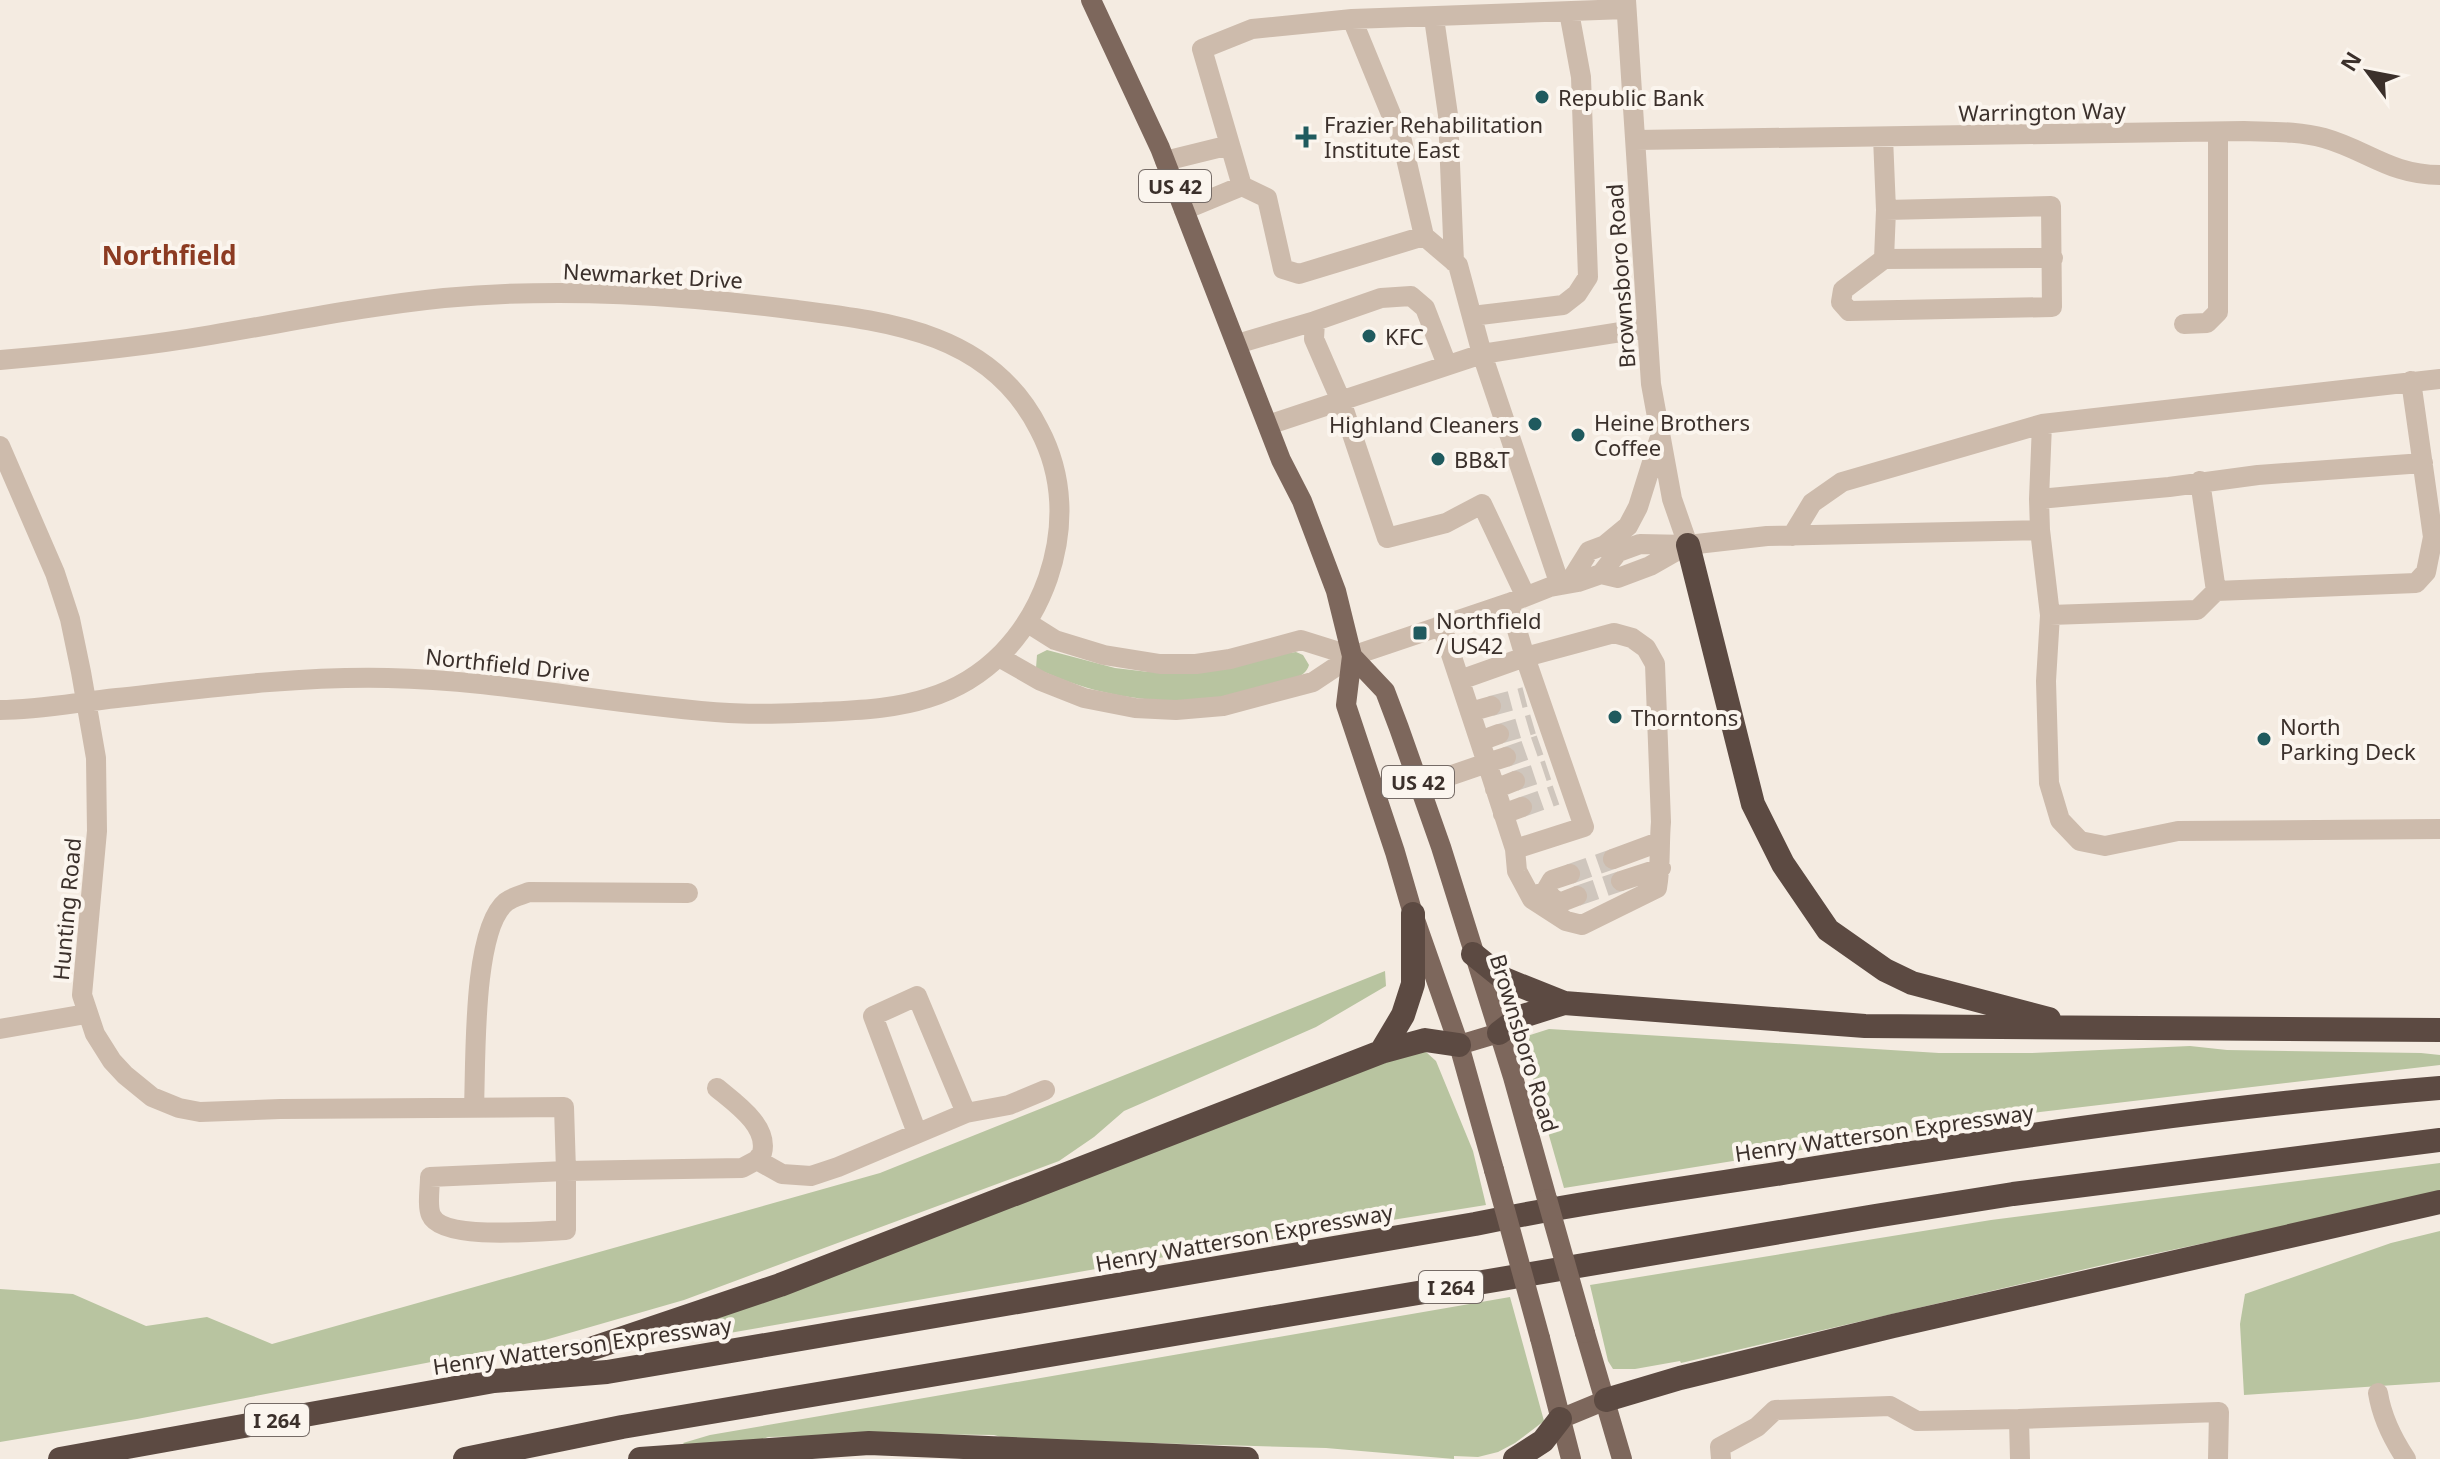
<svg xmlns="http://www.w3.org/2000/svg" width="2440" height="1459" viewBox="0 0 2440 1459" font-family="'Noto Sans',sans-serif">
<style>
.green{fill:#b8c4a0}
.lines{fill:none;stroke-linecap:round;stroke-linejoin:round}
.minor-tunnel{stroke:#cfc6bd;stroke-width:20;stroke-dasharray:20 10;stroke-linecap:butt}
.minor{stroke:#cdbbac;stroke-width:20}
.major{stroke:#7d675c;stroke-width:20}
.highway{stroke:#5c4a42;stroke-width:24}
.major-bridge{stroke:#7d675c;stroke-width:20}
.poi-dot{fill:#1f5a5e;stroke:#fbf5ee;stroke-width:3}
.labels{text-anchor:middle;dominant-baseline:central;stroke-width:8;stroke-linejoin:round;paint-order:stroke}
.shield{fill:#fbf5ee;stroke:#756b66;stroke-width:2}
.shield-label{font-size:20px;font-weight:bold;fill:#3b302b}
.poi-label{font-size:22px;fill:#3b302b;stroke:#fbf5ee;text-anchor:start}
.street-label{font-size:22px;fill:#3b302b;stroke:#fbf5ee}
.quarter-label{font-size:26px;font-weight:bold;fill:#8c3b22;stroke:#fbf5ee}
</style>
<rect width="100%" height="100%" fill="#f4ebe1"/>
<path class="green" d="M1047 650 1115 668 1149 672 1296 652 1303 655 1309 665C1305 679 1286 681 1273 685 1195 711 1110 704 1036 668L1037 655Z
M1385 971 1386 986 1316 1027 1124 1111 1094 1137 1059 1161 684 1300 545 1340 137 1419 0 1442V1289L73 1294 146 1326 207 1317 272 1344 880 1173Z
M1549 1029 1939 1053H2032L2190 1046 2227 1050 2421 1053 2440 1055V1065L2040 1112 1564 1188 1524 1048 1527 1036Z
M1409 1052H1426L1436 1061 1473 1151 1486 1205 1199 1251 666 1344 664 1336Z
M2440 1163V1193L2120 1261 1681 1363 1680 1361 1635 1369H1613L1608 1361 1590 1285 1991 1220Z
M2440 1231V1382L2244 1395 2240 1324 2245 1294 2391 1243Z
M1510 1297 1544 1421 1515 1443 1498 1452 1478 1457 1454 1456V1459L1326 1448 1008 1439 994 1435 918 1434 768 1437 758 1441 689 1449 683 1443 710 1435Z"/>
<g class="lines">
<path class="minor-tunnel" d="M1491 706 1525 697
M1499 734 1533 724
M1506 757 1540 745
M1515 781 1548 770
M1522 807 1556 795
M1570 874 1613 859
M1577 896 1621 881"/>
<path class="minor" d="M1626 0 1651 384 1672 499 1688 545
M1626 9 1352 19 1252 29 1202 49 1242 186 1267 198 1283 269 1299 274 1424 236 1458 265 1482 354 1646 328
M1434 18 1448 115 1454 262
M1352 19 1402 141 1424 236
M1883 137 1886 210 1884 259 1843 290 1841 302 1849 311 2052 307 2051 206 1886 210
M1636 140 2244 131C2271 132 2298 131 2324 138 2367 150 2390 175 2440 175
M1165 161 1230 145
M1184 210 1242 186
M1884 259 2053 258
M1472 316 1563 305 1577 294 1588 277 1581 77 1569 12
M2184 324 2207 323 2218 312V133
M1237 344 1315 321
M0 360C71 354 141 347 211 335 289 322 366 306 444 298 563 287 680 295 797 310 893 322 991 334 1039 429 1064 476 1065 528 1048 578 1028 635 987 680 928 698 894 709 858 710 823 712 791 713 760 715 729 713 615 706 503 680 388 678 298 676 207 688 117 698 78 702 39 710 0 710
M1447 365 1425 308 1411 296 1381 298 1315 321 1314 339 1341 401 1387 538 1446 523 1482 504 1525 595
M2440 379 2042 424 2039 499 2040 530 2050 615 2046 681 2049 783 2060 820 2080 841 2105 846 2178 831 2440 829
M1268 425 1482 354 1560 585
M0 446 55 573 70 619 81 672 96 758 97 831 82 995 95 1034 112 1061 125 1075 152 1097 179 1108 200 1112 280 1109 564 1107 566 1171 430 1177C430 1188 427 1206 431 1215 442 1241 541 1231 566 1230V1171L742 1168 757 1160 762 1153C769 1126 735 1103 717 1088
M2200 481 2216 591
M2039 499 2169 487 2258 475 2423 463
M1792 536 1812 503 1842 482 2042 424
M1601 574 1618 578 1650 566 1685 546
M1569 583 1589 551 1605 545 1628 526 1638 507 1659 440
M2050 615 2197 610 2216 591 2416 583 2426 572 2433 537 2411 381
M1028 623 1055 640 1104 655 1160 664H1196L1230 659 1301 640 1352 656
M1441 624 1487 763 1506 757
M999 657 1041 681 1084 698 1135 708 1176 710 1223 706 1313 682 1352 656 1509 603 1550 587 1578 582 1601 574 1618 552 1640 544 1688 545 1767 536 2040 530
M1460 680 1525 657 1614 633 1632 638 1646 648 1655 664 1661 822C1659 844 1661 866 1657 888L1582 925 1566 921 1532 899 1517 871 1515 849
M1470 712 1491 706
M1480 741 1499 734
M1420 786 1487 763 1515 849 1584 827 1525 657 1509 603
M1495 789 1515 781
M1503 814 1522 807
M1613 859 1659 842
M1621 881 1661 868
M1545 892 1552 880 1570 874
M1538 894 1545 892 1559 903 1577 896
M0 1029 86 1014
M474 1107C476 1062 472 930 506 902 512 897 522 895 529 892L688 893
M917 1133 873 1016 917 996 966 1113
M757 1160 782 1174 811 1176 838 1167 966 1113 1009 1105 1045 1090
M2378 1393C2382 1418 2392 1438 2406 1459
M1721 1459 1720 1447 1757 1427 1775 1410 1890 1406 1917 1421 2019 1419
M2020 1459 2019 1419 2219 1412 2218 1459"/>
<path class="major" d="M1091 0 1160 148 1281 460 1302 501 1336 591 1352 656 1346 705 1395 852 1413 914 1459 1045 1494 1170
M1352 656 1385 691 1399 728 1441 847 1513 1077 1547 1199
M1459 1045 1499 1033
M1585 1333 1622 1459
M1540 1338 1571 1459
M1560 1419 1606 1400"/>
<path class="highway" d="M1688 545 1753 804 1783 864 1828 930 1885 970 1912 983 2049 1019
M1473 954 1504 979 1564 1003 1865 1026 2440 1030
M1499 1033 1520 1017 1564 1003
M1381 1052 1403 1015 1413 984V914
M531 1369 780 1285 1381 1052 1425 1040 1459 1045
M1606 1400 1680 1378 1893 1326 2440 1202
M60 1459 494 1381 607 1372 1475 1224C1588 1201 1701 1186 1815 1168 2022 1135 2231 1105 2440 1088
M465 1459 622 1427 1875 1216 2013 1194 2440 1140
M640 1459 869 1443 1247 1459
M1515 1459 1543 1441 1560 1419"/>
<path class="major-bridge" d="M1494 1170 1540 1338
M1547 1199 1585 1333"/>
</g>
<g class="poi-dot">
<circle cx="1542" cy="97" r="8"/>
<path d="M1302 125h8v8h8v8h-8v8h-8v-8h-8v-8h8z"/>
<circle cx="1369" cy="336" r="8"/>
<circle cx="1535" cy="424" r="8"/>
<circle cx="1578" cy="435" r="8"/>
<circle cx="1438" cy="459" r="8"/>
<rect x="1412" y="625" width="16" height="16" rx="4"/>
<circle cx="1615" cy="717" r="8"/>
<circle cx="2264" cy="739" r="8"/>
</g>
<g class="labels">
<g class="shield">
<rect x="1139" y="170" width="72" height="32" rx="6"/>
<rect x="1382" y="766" width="72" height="32" rx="6"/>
<rect x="1419" y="1271" width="64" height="32" rx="6"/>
<rect x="245" y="1404" width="64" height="32" rx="6"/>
</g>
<g class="shield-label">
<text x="1175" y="186">US 42</text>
<text x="1418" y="782">US 42</text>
<text x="1451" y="1287">I 264</text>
<text x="277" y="1420">I 264</text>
</g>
<g class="poi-label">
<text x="1558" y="97">Republic Bank</text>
<text x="1324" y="124">Frazier Rehabilitation<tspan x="1324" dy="25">Institute East</tspan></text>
<text x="1385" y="336">KFC</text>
<text x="1594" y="422">Heine Brothers<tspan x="1594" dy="25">Coffee</tspan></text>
<text x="1519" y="424" text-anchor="end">Highland Cleaners</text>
<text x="1454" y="459">BB&amp;T</text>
<text x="1436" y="620">Northfield<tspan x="1436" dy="25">/ US42</tspan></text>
<text x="1631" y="717">Thorntons</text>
<text x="2280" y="726">North<tspan x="2280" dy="25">Parking Deck</tspan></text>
</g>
<g class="street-label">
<text transform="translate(2042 111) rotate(-1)">Warrington Way</text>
<text transform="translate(653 275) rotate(3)">Newmarket Drive</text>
<text transform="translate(1620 276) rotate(-94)">Brownsboro Road</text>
<text transform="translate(508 664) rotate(6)">Northfield Drive</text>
<text transform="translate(66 909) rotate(-85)">Hunting Road</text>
<text transform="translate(1525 1043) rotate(73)">Brownsboro Road</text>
<text transform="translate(1884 1132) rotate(-8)">Henry Watterson Expressway</text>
<text transform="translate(1244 1237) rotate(-10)">Henry Watterson Expressway</text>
<text transform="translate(582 1345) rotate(-8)">Henry Watterson Expressway</text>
</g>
<g class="quarter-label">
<text x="169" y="255">Northfield</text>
</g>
</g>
<g transform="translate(2368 72) rotate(302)" stroke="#fbf5ee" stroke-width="6" paint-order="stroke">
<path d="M0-6L14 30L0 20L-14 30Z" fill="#3b302b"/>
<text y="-12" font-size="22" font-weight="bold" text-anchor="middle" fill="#3b302b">N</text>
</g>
</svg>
